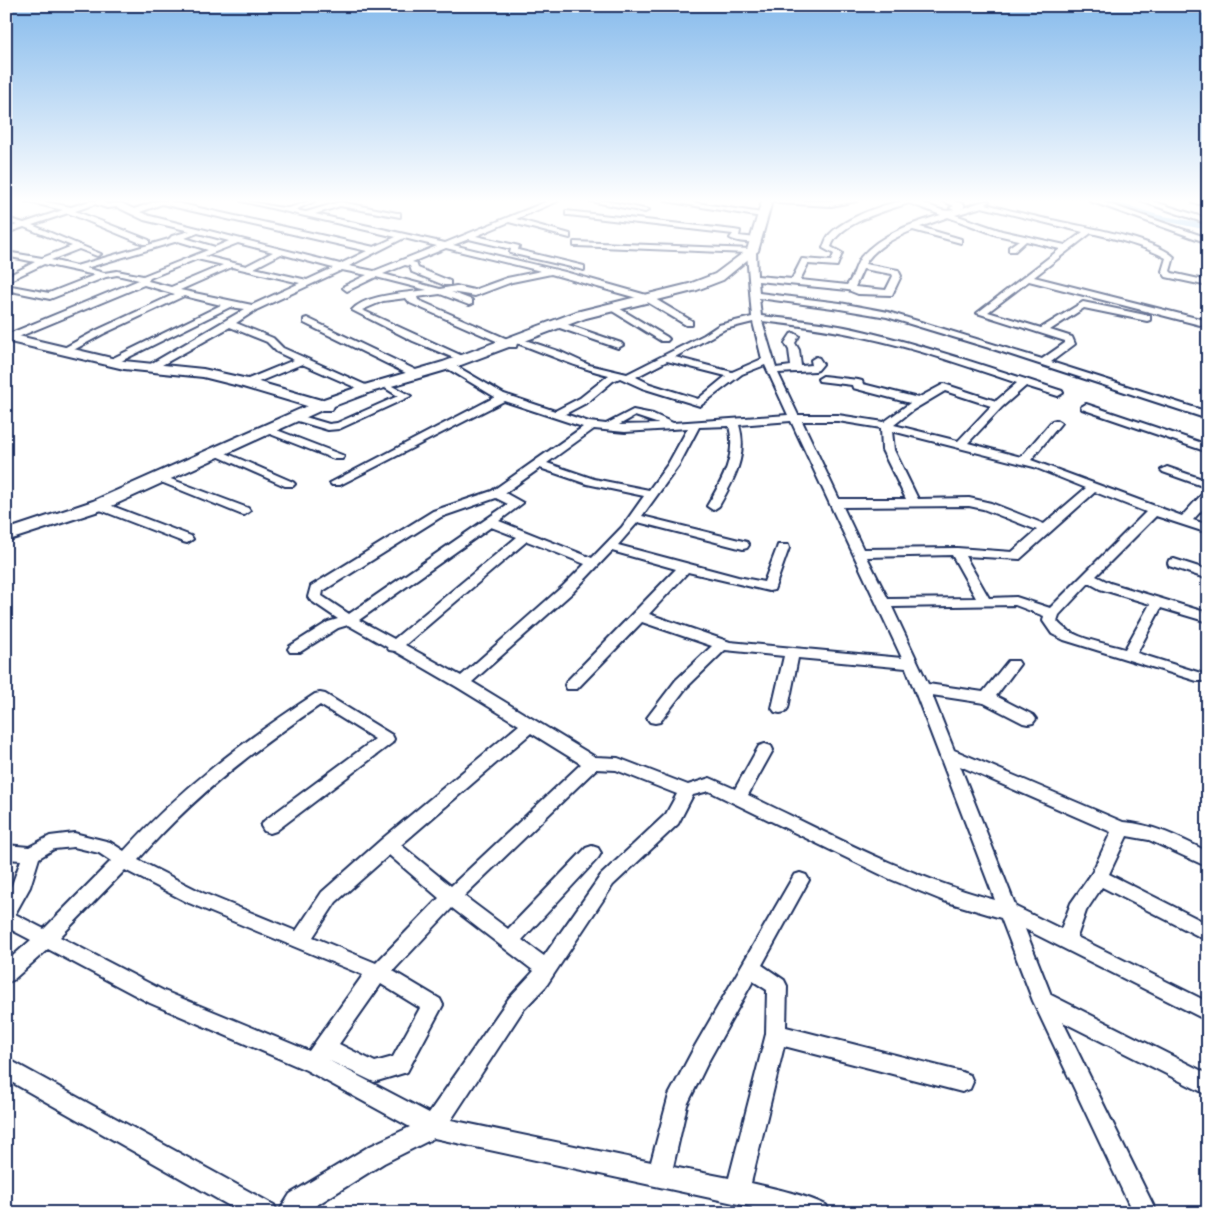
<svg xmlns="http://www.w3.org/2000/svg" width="1214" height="1219" viewBox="0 0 1214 1219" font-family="'Architects Daughter',sans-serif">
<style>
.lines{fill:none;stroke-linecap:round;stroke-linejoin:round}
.canal{fill:#95c6f1;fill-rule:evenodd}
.street-casing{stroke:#1b2f5e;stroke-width:4}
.secondary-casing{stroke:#1b2f5e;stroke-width:4}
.street{fill:#fff;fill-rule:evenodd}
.secondary{fill:#fff;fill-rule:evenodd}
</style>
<rect width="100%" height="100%" fill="#fff"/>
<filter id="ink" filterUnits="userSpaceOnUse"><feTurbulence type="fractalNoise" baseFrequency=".02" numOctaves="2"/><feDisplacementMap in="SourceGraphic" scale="10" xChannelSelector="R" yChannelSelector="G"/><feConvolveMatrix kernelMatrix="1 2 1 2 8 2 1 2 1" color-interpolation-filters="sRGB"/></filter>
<g filter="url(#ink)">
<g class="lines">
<path class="canal" d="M1098 201H1112L1158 215 1208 224V230L1154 219Z"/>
<defs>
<path id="street" d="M25 201H40L71 207 90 201H101L107 204 121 203 134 209 157 201H168L374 247 396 237 241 201C253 201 280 209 288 208 298 206 305 201 315 201L295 210 306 212 340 202 397 213H400V217L340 206 315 214 445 243 548 201H558L516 219 570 234V238L509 222 476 236 519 246 518 250 584 266V270L510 253 511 249 469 239 453 245 565 272 650 296 692 321V325H686L644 300 551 274 512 282 475 296 451 292 472 300V304L469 305 440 294 417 297 418 300 512 341 513 338H519L561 352 589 365 627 374 704 335 719 325 752 317 747 253 577 246H574V242L752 249 756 251 757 276 792 279 802 259 831 261 834 254 823 248C825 243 826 238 830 234 845 218 892 199 914 201 928 202 941 214 954 210L950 208 954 206 943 201H953L964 204V208L960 209C970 206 980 201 989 201L986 204C1005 209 1023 214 1042 218 1073 225 1153 237 1174 257L1170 271 1172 273 1208 281V286L1166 277 1162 271 1166 258C1143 245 1116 239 1091 233L1034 277 1208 321V327L1029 281 988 312 1041 328 1083 302 1150 316V320L1147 321 1084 308 1050 330 1072 337 1075 344 1051 362 1208 412V419L996 350 887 317 840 309 759 298 761 316C797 320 832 323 867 332 933 348 997 370 1062 391L1063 393 1058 396 1026 386 1002 407 968 443 1021 457 1052 421 1056 420 1061 423 1031 460 1182 516 1204 492 1208 491V503L1193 520 1208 525V533L1156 516 1096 576 1110 583 1208 613V622L1161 608 1137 653 1207 675V681H1197L1064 640 1052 634 1043 621 1044 616 1015 605 892 607 928 684 983 692 1008 661H1018L1020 664 996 696 1033 715 1036 719 1033 723 1028 724 1023 723 984 703 932 695 954 750 1123 822C1153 824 1181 838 1208 852V867L1149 840 1127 836 1109 874 1208 924V941L1102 887 1086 911 1077 937 1208 1002V1021L1025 929 1051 995 1208 1074V1095L1063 1022 1157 1213H1133L1033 1001 1001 918 944 901 890 879 709 791 693 795 678 824 613 885 546 986 523 1010 451 1120 651 1162 669 1095 695 1046 794 875 800 873 806 875 809 880 762 965 784 980 787 986 786 1027 962 1072 970 1075 973 1082 970 1089 962 1092 784 1046 751 1183C777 1189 802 1194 826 1205L830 1213H750L752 1207 434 1138 384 1163 304 1213H278L290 1194 368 1147 410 1127 306 1070 150 1003 48 949 13 980 6 983V962L31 940 6 927V896L12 885 21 860 6 859V845L29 847 50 836 74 833 110 842 124 851C180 789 245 740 315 694L320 693 325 694 392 735 394 739 392 743 276 831 270 833 264 831 261 826 264 821 375 739 320 705C253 750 191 799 138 860L203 893 296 931 322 892 382 839 519 725 457 687 395 651 389 650 387 647 348 625 338 628 300 652H290L288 649 290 646 328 622 338 619 310 600 308 597 311 586 433 511 492 491 583 427 504 401 340 485H332L330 483 495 397 445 367V363H451L504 394 555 411 580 398 609 375C577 368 548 354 517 343L516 347H510L410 303 406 298 383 301 362 310 469 359 464 362 461 361 413 341 352 310C366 294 407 293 427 290L376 277 347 291 343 288 344 286 367 275 342 270 256 310 236 323 273 338 283 348 370 387 371 389 366 392 302 364 251 385H243V381L294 360 277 352 267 342 230 327 153 370H147V366L245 309 230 307 115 364H109V360L221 305 184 296 103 334 68 353H62V349L97 330 175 294 144 285 11 340H6V335L139 280 117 275 106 277 50 299 6 290V285L49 293 95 275 44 264 6 282V277L35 262 6 256V252L42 258 72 246 24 227 6 233V228L17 225 6 222V218L24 223 63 210ZM909 203 941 215C913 223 881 234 861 257 855 266 854 277 847 285L800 280 808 264 837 266 842 253 831 247C838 223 887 210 909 203ZM95 204 107 208 117 207 144 220 190 231 172 236 169 239 76 266 51 260 79 249 97 256 101 254 32 225 68 213 143 244H149V240L75 211ZM162 204 367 251 340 264 150 216 140 212ZM982 207 1083 232 1065 245 1002 231 955 215ZM948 217 997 235 1019 240 1009 247V251H1015L1026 241 1060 249 977 313 1065 341V343L1042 359 888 312 840 303 759 293 758 281 848 290 858 294 892 295 901 276 898 270 865 264C875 247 896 237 913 230L961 243V239L920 227ZM198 233 229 241 215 247 185 238ZM404 238 437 246 374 271 349 266ZM178 241 208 250 143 276 117 271 104 273 86 268ZM238 243 273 252 246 266 205 256ZM446 248 541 271 507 278 474 290 456 286 440 289 383 274 405 265 410 266 412 272 444 285H450V281L418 268 416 263 412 262ZM281 254 333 268 307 280 254 268ZM197 259 223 265 171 287 148 281 150 278ZM232 267 300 283 252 305 180 290ZM863 269 892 274 893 276 886 290 855 287ZM762 321C796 325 830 329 863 337 916 348 966 366 1017 383L996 401 944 384 918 398 863 384 862 381 858 380 823 376 818 379 819 381 852 385 853 388 910 403 884 422 838 415H798L778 373 815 371 818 370 823 364 819 358 816 357 811 360 812 365 801 366 799 350 795 343 799 336 794 333 791 334 785 343 789 350 791 366 776 368ZM753 322 762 359 732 372 675 357 725 329ZM667 361 726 376 698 399 650 384 636 377ZM765 365 788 415 673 423 653 414 633 410 606 424 589 422 565 414 588 402 613 381 620 378 642 388 700 406 742 374ZM945 391 991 406 958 441 894 425 913 410ZM635 416 659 424 619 425ZM791 421 902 658 730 642 649 614 688 572 769 591 774 590 789 548 788 545H778L777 548 764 582 738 577 618 545 638 522 743 549 747 548 749 545 747 542 642 516 679 465 699 427 729 426C737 455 722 481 707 506L713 510 719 506C734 480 748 455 739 425ZM802 421H838L881 428 882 450 906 499H839ZM688 428 668 464 649 490 594 479 547 463 594 429 625 432ZM892 431 1034 467 1086 488 1044 524 991 503 969 498 918 499 894 450ZM540 468 587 484 644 496 622 527 592 558 499 521 523 503 505 493ZM1095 492 1146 512 1050 608 1016 597 989 598 965 556 1020 559ZM496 498 508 504 349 614 322 596 323 591 441 517ZM969 506 983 509 1037 530 1012 552 957 548 863 549 843 507ZM491 527 517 537 394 639 359 620ZM527 541 585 564 563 586 461 676 405 645ZM612 551 676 569 567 681 565 685 567 689H577L642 622 712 646 676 680 650 714 647 718 650 722 655 723 660 722 686 688 725 650 784 656 772 708 775 712 780 713 785 712 788 708 798 658 906 668 995 900C908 877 829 834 748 795L773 750 771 746 765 744 759 746 735 789 710 778 688 785 618 758 595 757 472 682 573 592ZM952 555 976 598 888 599 867 557ZM1089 583 1100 589 1150 604 1125 649C1105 643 1069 638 1057 621L1059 615ZM531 733 581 764 451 886 401 845ZM960 766 1111 832 1092 873 1071 903 1061 929 1016 907ZM596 769 616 770 677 794 666 814 601 875 544 956 522 940 598 858 601 853 598 848 592 846 586 848 508 929 464 896ZM74 847 99 853 111 861 44 929 15 914 30 887 39 858 54 849ZM389 855 439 898 376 963 313 937 336 902ZM125 870 189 903 363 975 309 1051 164 991 60 937ZM452 908 534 971 509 998 429 1113 328 1060 374 1082 407 1072 443 1005 440 999 393 971ZM753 981 767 990 766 1034 729 1178 673 1167 687 1105 709 1060ZM381 984 420 1008 393 1057 375 1062 339 1044Z
M590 201H606L649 210 645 212Z
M666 201H684L762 213 766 215 762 217Z
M775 201H857L831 206 778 203Z
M1090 201H1100L1208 238V243Z
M1141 201H1152L1208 219V224Z
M1193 201H1208V205L1193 203Z
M566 211 734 230 740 231 739 236 756 238 760 240C753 244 737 242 730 238L733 234 569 215H566Z
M612 304 667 337 669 339 667 341H661L609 309V305Z
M307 318 420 372 421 374 416 377 412 376 304 323V319Z
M557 321 621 343 623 345 618 348 615 347 554 326V322Z
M390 385 411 396 339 429 328 430 291 419 290 417 295 414 329 424 337 423 398 396 385 388Z
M1086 404 1208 445V452L1082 409 1081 407Z
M269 427 342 455 344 457 342 459H334L265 432 264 430Z
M219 450 293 482 295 484 293 486H285L215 455 213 453Z
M1167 467 1208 481V488L1163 472 1161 470Z
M160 475 248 508 250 511 244 515 240 514 156 480 154 478 156 476Z
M99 501 191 536 193 539 187 543 183 542 95 508 93 505 95 502Z
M1174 559 1208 570V579L1169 566 1168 563 1169 560Z
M6 1058 274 1205 278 1213H242L6 1079Z"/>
<path id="secondary" d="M762 201H772L758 251 723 280 697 290 586 318 453 368 371 392 334 406 332 410H322L105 509 6 541V530L93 501 307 406 243 387 203 377 124 369 6 341V333L124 361 203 369 252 380 321 400 361 386 443 362 576 312 689 284 715 274 747 250Z"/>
</defs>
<use href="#street" class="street-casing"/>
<use href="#secondary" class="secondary-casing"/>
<use href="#street" class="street"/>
<use href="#secondary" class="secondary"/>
</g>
</g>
<linearGradient id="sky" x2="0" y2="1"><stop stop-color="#87bbec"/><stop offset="0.54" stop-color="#fff"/><stop offset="1" stop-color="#fff" stop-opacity="0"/></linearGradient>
<rect width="1214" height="372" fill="url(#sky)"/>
<rect width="1214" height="1219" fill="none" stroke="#fff" stroke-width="25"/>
<rect x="12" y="12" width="1189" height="1194" fill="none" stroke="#1b2f5e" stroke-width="2" filter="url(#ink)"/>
</svg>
